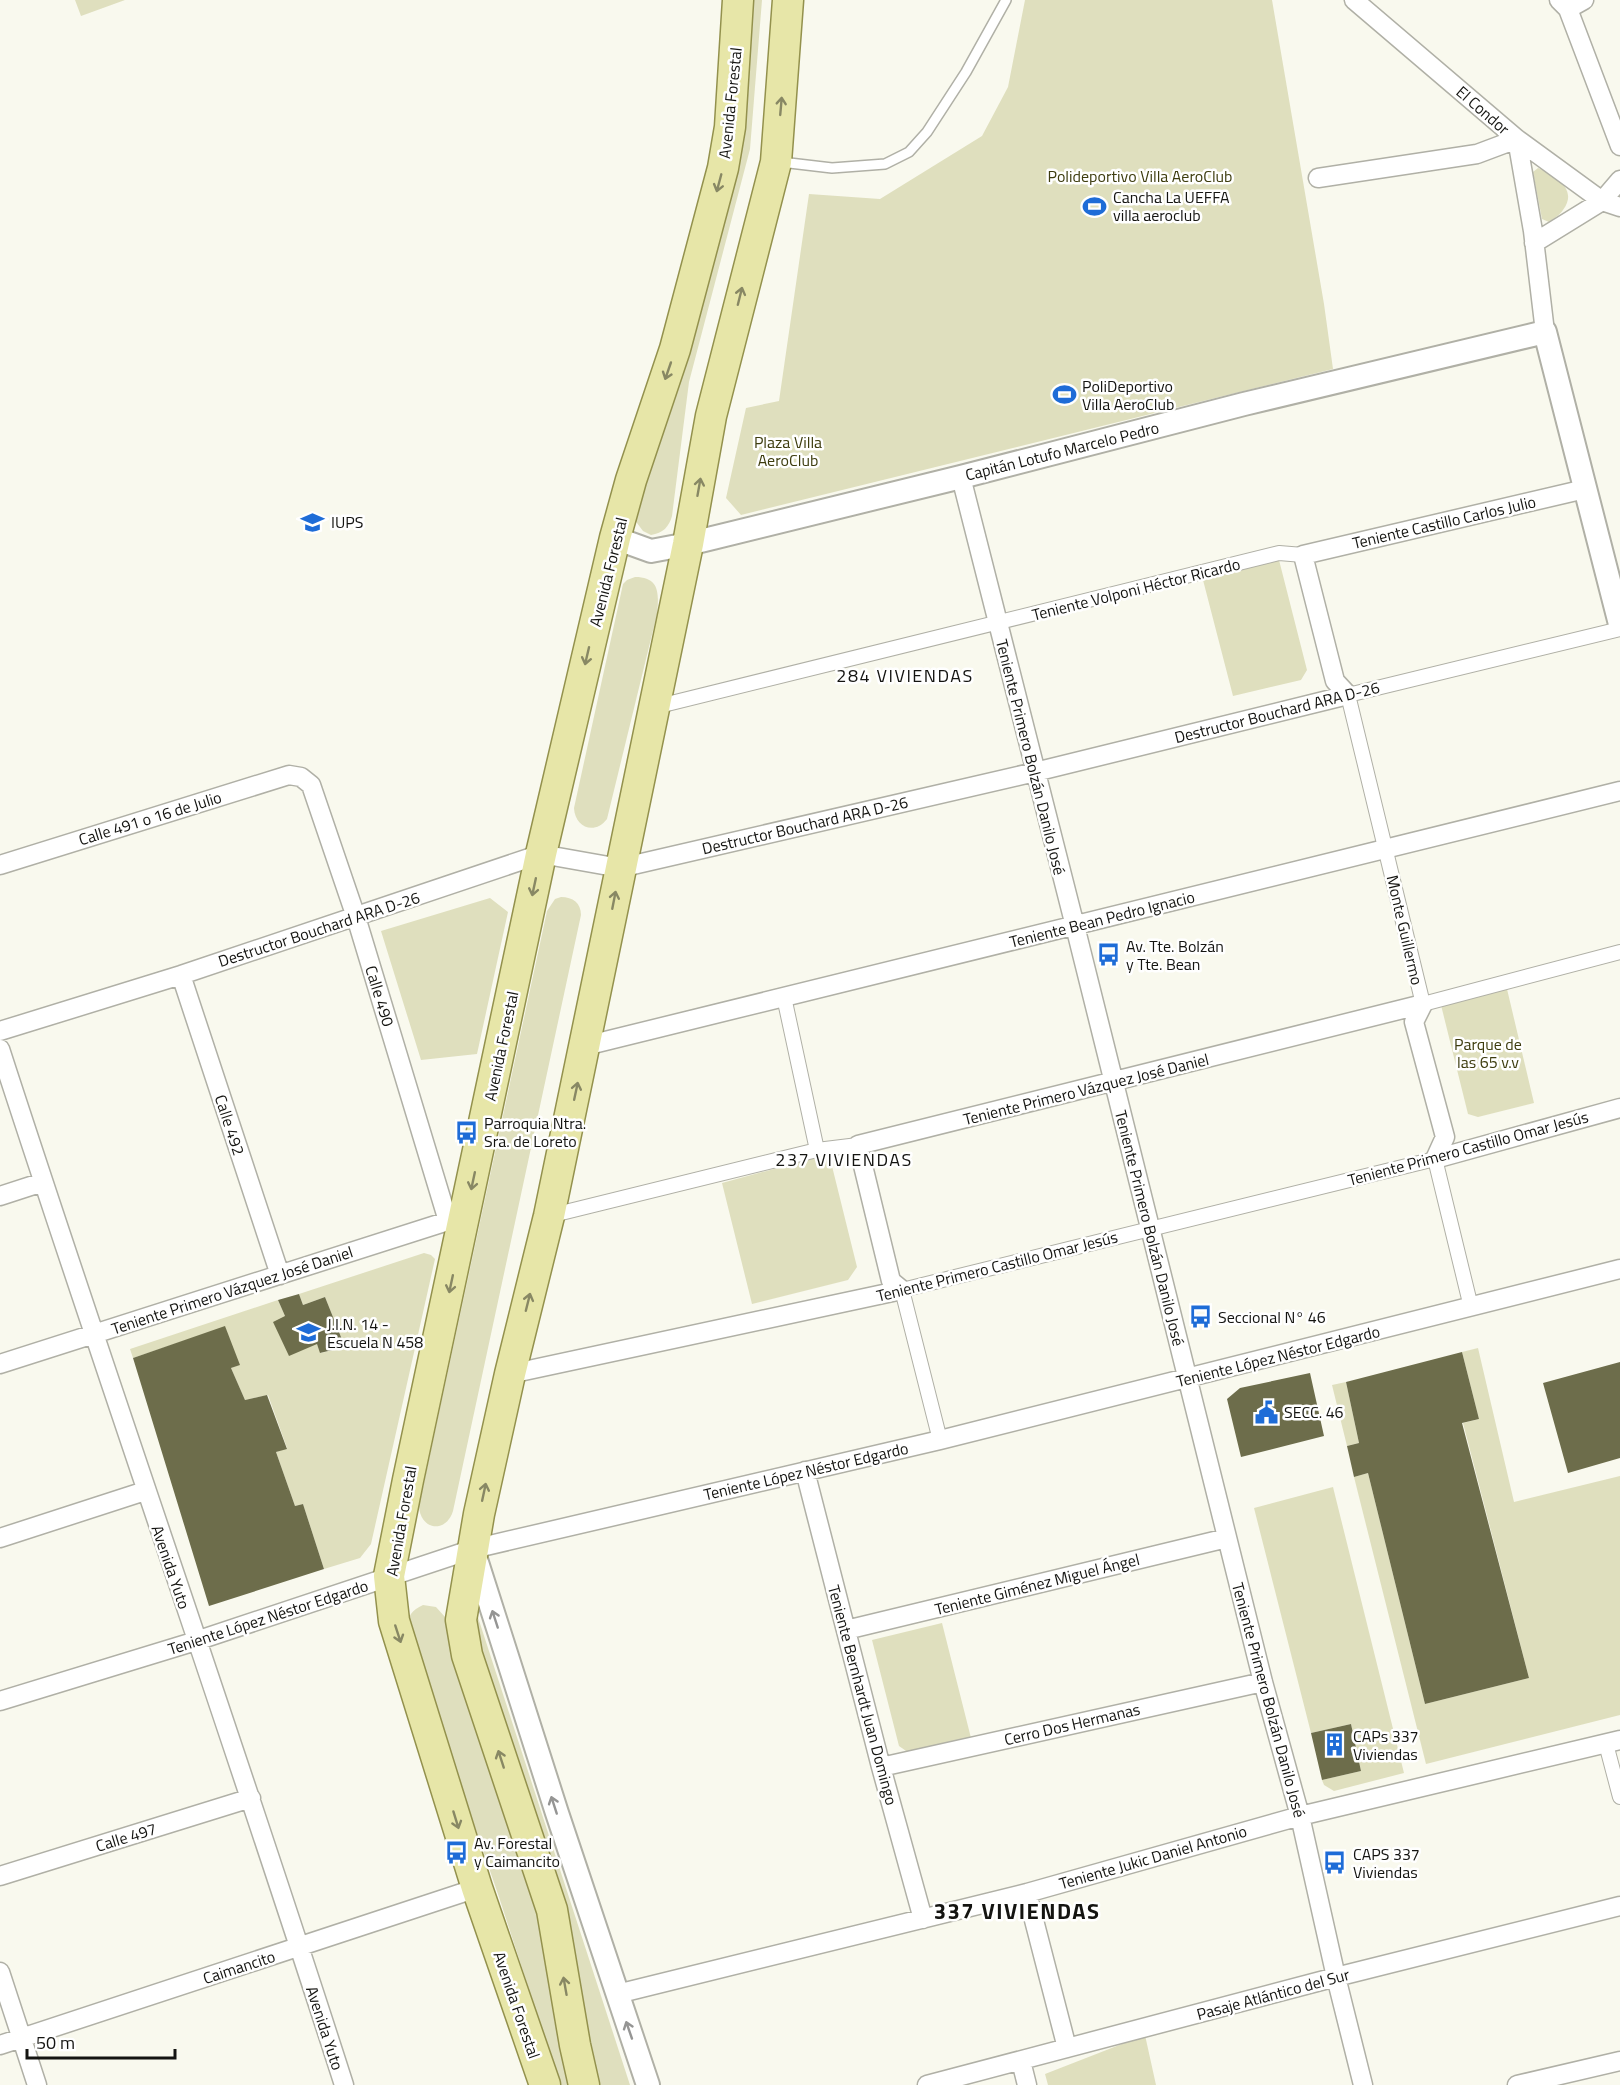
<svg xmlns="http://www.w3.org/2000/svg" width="1620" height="2085" viewBox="0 0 1620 2085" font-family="'Titillium Web',sans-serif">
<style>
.green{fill:#dfdfbe}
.building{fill:#6d6d4b}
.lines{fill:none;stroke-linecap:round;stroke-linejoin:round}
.service-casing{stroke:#b0b0a6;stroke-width:12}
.pedestrian-casing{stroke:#b0b0a6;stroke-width:16}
.minor-casing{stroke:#b0b0a6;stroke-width:21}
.tertiary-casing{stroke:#b0b0a6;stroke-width:26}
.primary-casing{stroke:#93914d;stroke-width:33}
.service{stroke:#fff;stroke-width:9}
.pedestrian{stroke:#fff;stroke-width:14}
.minor{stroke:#fff;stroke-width:18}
.tertiary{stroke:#fff;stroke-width:22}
.primary{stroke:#e7e6a8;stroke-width:30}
.oneway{stroke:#888864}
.oneway2{stroke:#959594}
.labels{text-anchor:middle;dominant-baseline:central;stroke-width:5;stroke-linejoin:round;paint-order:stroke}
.street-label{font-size:16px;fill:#141411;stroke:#fff}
.park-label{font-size:16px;fill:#3d3c0e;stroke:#fff}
.poi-label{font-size:16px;fill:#141411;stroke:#fff;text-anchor:start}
.neighbourhood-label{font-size:18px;letter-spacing:1.5px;fill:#141411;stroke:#fff}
.district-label{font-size:22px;font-weight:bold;letter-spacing:1.5px;fill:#141411;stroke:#fff}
</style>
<rect width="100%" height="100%" fill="#f9f9ee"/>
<path class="green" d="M75 0H125L81 16Z
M752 0H762L750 149 689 382 672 516C669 527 663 533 651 535L643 531 634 519 692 339 742 149Z
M1025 0H1272L1324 304 1333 369 741 515 726 498 746 408 779 401 809 194 880 199 982 136 1008 87Z
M1538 168C1554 175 1579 189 1563 210 1560 215 1553 219 1549 222L1542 219 1533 172Z
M1279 560 1307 670 1301 680 1233 696 1203 580Z
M635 577C660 577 659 594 657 614L607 819C595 835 575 828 574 808L623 584 627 580Z
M561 897C573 897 581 903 581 915L453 1511C446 1534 420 1530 419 1506L547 911 555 899Z
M490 898 508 912 477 1054 421 1060 381 931Z
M1507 989 1534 1103 1478 1117 1468 1114 1441 1005Z
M829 1154 857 1267 848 1280 752 1304 722 1183Z
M424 1253 431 1255 435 1259 371 1544 360 1558 324 1569 303 1504 295 1506 276 1452 287 1448 268 1395 245 1400 231 1368 239 1365 225 1327 133 1358 130 1349 278 1300 285 1316 317 1344 321 1353 345 1347 325 1297 303 1305 299 1294Z
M1478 1348 1514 1502 1620 1476V1715L1426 1764 1354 1477 1368 1473 1425 1704 1529 1678 1463 1423 1479 1419 1462 1352Z
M1346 1382 1359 1443 1347 1446 1332 1385Z
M1333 1487 1404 1773 1334 1791 1324 1785 1322 1780 1361 1771 1351 1724 1311 1733 1254 1508Z
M423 1605 436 1607 445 1617 541 1924 555 2024 572 2085H560L499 1897 408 1632C406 1619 410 1611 423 1605Z
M474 1605 630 2085H596L478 1659Z
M942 1623 971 1738 909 1753 899 1746 872 1640Z
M1145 2035 1156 2085H1048L1045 2074Z"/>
<path class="building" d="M299 1294 303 1305 325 1297 345 1347 320 1353 317 1344 289 1356 273 1322 285 1316 278 1300Z
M225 1326 240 1365 231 1368 245 1400 267 1395 287 1449 276 1452 295 1506 303 1504 324 1569 209 1606 133 1358Z
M1462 1352 1479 1419 1462 1423 1529 1678 1425 1704 1368 1473 1354 1477 1347 1446 1359 1443 1346 1382Z
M1620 1362V1458L1568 1473 1543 1383Z
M1310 1373 1324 1436 1241 1457 1227 1399 1240 1388Z
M1351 1724 1361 1771 1322 1780 1311 1733Z"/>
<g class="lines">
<defs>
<path id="service" d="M781 162 832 168 885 164 909 152 927 132 966 72 1006 0"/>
<path id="pedestrian" d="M1620 629 1348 695 1423 1004 1620 952
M655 707 1279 553 1303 555
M784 997 817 1150
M549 1216 817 1150 858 1145
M940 1440 902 1290 1435 1159 1471 1307
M1606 1744 1620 1797"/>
<path id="minor" d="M1354 0 1517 139 1602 201 1620 207
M1559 0 1568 9 1620 146
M1568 9 1584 0
M1318 178 1477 154 1517 139 1533 231 1545 332
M1534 243 1602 201 1620 180
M961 477 1075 926 1263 1682 1300 1816 1336 1977 1363 2085
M1348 695 1335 681 1303 555 1585 489
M0 865 289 775 301 777 311 785 356 917 448 1221
M181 975 280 1275
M1423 1004 1414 1022 1445 1137 1435 1159
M0 1031 181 975 541 854 620 868 1035 772 1348 695
M585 1046C930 962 1274 873 1620 791
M0 1049C112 1395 233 1738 344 2085
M1435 1159 1620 1108
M0 1196 43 1182
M902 1290 891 1281 858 1145 1423 1004
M0 1364 448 1221 458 1225
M510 1374 902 1290
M805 1471 881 1767 923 1919
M0 1538 145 1491
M846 1630 1227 1538
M0 1701 196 1641 473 1549 940 1440 1620 1269
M881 1767 1263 1682
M0 1876 251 1798
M1027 1893 1067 2048
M0 1972 37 2085
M617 1994 1027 1893 1300 1816 1620 1740
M0 2045 477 1888
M1021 2061 1027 2085
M927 2085 1336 1977 1620 1906
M1517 2085 1620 2061"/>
<path id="tertiary" d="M615 538 651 551 688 544 961 477 1244 404 1545 332 1620 624
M474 1553 557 1813 648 2085"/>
<path id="primary" d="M545 2085 477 1888 394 1621 389 1576 408 1480 541 854 615 538 631 480 675 349 723 168 730 127 738 0
M584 2085 575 2045 552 1910 467 1655 461 1620 479 1514 510 1374 549 1216 688 544 711 416 776 162 788 0"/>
</defs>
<use href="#service" class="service-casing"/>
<use href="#pedestrian" class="pedestrian-casing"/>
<use href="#minor" class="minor-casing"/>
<use href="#tertiary" class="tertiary-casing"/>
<use href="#primary" class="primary-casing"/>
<use href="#service" class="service"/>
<use href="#pedestrian" class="pedestrian"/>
<use href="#minor" class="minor"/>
<use href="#tertiary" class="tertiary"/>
<use href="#primary" class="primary"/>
</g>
<defs><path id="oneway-shaft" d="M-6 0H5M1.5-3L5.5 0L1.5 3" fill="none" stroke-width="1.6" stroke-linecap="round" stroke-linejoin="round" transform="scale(1.5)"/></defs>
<g class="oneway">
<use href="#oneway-shaft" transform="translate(781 106) rotate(-85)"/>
<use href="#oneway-shaft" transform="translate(719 183) rotate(105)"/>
<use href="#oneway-shaft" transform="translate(740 296) rotate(-76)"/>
<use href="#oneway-shaft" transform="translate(668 371) rotate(109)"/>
<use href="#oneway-shaft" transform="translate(699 487) rotate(-80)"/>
<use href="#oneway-shaft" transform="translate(587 656) rotate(103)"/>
<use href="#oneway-shaft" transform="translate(534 887) rotate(102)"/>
<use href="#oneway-shaft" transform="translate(614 900) rotate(-79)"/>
<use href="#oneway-shaft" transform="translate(576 1091) rotate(-78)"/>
<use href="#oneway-shaft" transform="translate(473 1181) rotate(102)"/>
<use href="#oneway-shaft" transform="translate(451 1284) rotate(102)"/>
<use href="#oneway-shaft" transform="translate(528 1302) rotate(-76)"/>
<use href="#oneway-shaft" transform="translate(484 1492) rotate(-78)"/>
<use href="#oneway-shaft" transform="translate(398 1634) rotate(72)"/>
<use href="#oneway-shaft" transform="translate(501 1759) rotate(-108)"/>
<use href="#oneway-shaft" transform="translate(456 1820) rotate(73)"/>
<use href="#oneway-shaft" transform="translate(565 1986) rotate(-100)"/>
</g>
<g class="oneway2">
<use href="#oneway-shaft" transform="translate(495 1619) rotate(-108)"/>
<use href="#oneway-shaft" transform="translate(554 1805) rotate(-108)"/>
<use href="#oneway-shaft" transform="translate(629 2030) rotate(-109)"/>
</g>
<defs>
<symbol id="stadium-bare" viewBox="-9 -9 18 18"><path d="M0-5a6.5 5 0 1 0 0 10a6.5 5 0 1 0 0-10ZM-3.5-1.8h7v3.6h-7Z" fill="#1e6cd7" stroke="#fff" stroke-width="2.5" paint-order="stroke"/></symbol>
<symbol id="school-bare" viewBox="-9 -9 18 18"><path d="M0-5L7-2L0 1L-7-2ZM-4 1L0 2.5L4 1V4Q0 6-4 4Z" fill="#1e6cd7" stroke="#fff" stroke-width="2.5" paint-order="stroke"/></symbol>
<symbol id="bus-bare" viewBox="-9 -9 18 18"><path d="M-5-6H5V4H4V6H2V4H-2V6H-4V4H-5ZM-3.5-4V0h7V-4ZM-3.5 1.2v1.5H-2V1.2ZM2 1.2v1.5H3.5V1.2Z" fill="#1e6cd7" stroke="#fff" stroke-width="2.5" paint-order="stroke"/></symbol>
<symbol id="civic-bare" viewBox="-9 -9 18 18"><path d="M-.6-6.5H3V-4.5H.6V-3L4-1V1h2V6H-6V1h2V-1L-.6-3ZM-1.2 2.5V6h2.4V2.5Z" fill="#1e6cd7" stroke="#fff" stroke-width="2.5" paint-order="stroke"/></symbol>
<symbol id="building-bare" viewBox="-9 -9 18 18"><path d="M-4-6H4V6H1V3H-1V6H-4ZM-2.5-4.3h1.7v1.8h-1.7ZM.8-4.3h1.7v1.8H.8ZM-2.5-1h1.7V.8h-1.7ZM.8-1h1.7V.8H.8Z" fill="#1e6cd7" stroke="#fff" stroke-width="2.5" paint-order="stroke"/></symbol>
</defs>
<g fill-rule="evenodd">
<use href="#stadium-bare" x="1078" y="190" width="33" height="33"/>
<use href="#stadium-bare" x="1048" y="378" width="33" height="33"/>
<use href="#school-bare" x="296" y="506" width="33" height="33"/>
<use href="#bus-bare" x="1092" y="938" width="33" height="33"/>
<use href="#bus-bare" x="450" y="1116" width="33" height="33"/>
<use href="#bus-bare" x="1184" y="1300" width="33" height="33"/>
<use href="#school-bare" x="292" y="1316" width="33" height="33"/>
<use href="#civic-bare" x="1250" y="1396" width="33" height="33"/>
<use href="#building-bare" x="1318" y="1728" width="33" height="33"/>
<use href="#bus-bare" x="440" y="1836" width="33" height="33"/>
<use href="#bus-bare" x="1318" y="1846" width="33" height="33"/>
</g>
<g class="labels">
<g class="street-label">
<text transform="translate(730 103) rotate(-84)">Avenida Forestal</text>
<text transform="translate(1483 110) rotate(41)">El Condor</text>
<text transform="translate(1062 451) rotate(-14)">Capitán Lotufo Marcelo Pedro</text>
<text transform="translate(1444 522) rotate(-13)">Teniente Castillo Carlos Julio</text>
<text transform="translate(608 572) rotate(-76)">Avenida Forestal</text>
<text transform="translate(1136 589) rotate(-14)">Teniente Volponi Héctor Ricardo</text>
<text transform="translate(1277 712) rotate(-14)">Destructor Bouchard ARA D-26</text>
<text transform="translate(1031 757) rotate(76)">Teniente Primero Bolzán Danilo José</text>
<text transform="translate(150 818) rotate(-17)">Calle 491 o 16 de Julio</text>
<text transform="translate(805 825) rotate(-13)">Destructor Bouchard ARA D-26</text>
<text transform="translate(1102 919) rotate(-14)">Teniente Bean Pedro Ignacio</text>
<text transform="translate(319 929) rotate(-18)">Destructor Bouchard ARA D-26</text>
<text transform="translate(1405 930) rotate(77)">Monte Guillermo</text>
<text transform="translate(380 996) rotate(73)">Calle 490</text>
<text transform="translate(501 1046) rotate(-78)">Avenida Forestal</text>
<text transform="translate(1086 1089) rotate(-14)">Teniente Primero Vázquez José Daniel</text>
<text transform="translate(230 1125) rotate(72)">Calle 492</text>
<text transform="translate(1468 1148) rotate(-15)">Teniente Primero Castillo Omar Jesús</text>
<text transform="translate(1150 1228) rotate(76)">Teniente Primero Bolzán Danilo José</text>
<text transform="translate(997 1266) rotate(-14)">Teniente Primero Castillo Omar Jesús</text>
<text transform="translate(232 1290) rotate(-18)">Teniente Primero Vázquez José Daniel</text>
<text transform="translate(1278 1356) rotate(-14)">Teniente López Néstor Edgardo</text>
<text transform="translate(806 1471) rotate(-13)">Teniente López Néstor Edgardo</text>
<text transform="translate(401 1521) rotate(-80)">Avenida Forestal</text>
<text transform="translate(171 1567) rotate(71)">Avenida Yuto</text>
<text transform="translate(1037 1584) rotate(-14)">Teniente Giménez Miguel Ángel</text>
<text transform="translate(268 1617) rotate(-18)">Teniente López Néstor Edgardo</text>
<text transform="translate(863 1695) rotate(75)">Teniente Bernhardt Juan Domingo</text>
<text transform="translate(1269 1700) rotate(75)">Teniente Primero Bolzán Danilo José</text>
<text transform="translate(1072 1724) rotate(-13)">Cerro Dos Hermanas</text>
<text transform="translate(126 1837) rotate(-17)">Calle 497</text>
<text transform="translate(1153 1857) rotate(-16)">Teniente Jukic Daniel Antonio</text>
<text transform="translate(239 1967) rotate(-18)">Caimancito</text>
<text transform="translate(1273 1994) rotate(-15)">Pasaje Atlántico del Sur</text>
<text transform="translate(517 2005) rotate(71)">Avenida Forestal</text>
<text transform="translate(325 2028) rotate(72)">Avenida Yuto</text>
</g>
<g class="park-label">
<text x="1140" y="176">Polideportivo Villa AeroClub</text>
<text x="788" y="442">Plaza Villa<tspan x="788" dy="18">AeroClub</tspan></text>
<text x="1488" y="1044">Parque de<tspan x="1488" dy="18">las 65 v.v</tspan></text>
</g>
<g class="poi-label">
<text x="1113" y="197">Cancha La UEFFA<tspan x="1113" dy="18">villa aeroclub</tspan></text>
<text x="1082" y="386">PoliDeportivo<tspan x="1082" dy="18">Villa AeroClub</tspan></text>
<text x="331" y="522">IUPS</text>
<text x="1126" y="946">Av. Tte. Bolzán<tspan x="1126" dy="18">y Tte. Bean</tspan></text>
<text x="484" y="1123">Parroquia Ntra.<tspan x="484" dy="18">Sra. de Loreto</tspan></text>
<text x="1218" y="1317">Seccional N° 46</text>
<text x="327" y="1324">J.I.N. 14 -<tspan x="327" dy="18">Escuela N 458</tspan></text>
<text x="1284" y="1412">SECC. 46</text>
<text x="1353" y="1736">CAPs 337<tspan x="1353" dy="18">Viviendas</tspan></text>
<text x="474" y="1843">Av. Forestal<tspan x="474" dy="18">y Caimancito</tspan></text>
<text x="1353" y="1854">CAPS 337<tspan x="1353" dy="18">Viviendas</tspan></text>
</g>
<g class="neighbourhood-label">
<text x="905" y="675">284 VIVIENDAS</text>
<text x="844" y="1159">237 VIVIENDAS</text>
</g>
<g class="district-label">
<text x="1017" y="1911">337 VIVIENDAS</text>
</g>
</g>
<path d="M27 2049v9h148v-9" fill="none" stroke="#141411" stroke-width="3"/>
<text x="36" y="2049" font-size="18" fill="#141411" stroke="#ffffff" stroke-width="4.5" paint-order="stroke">50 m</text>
</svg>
